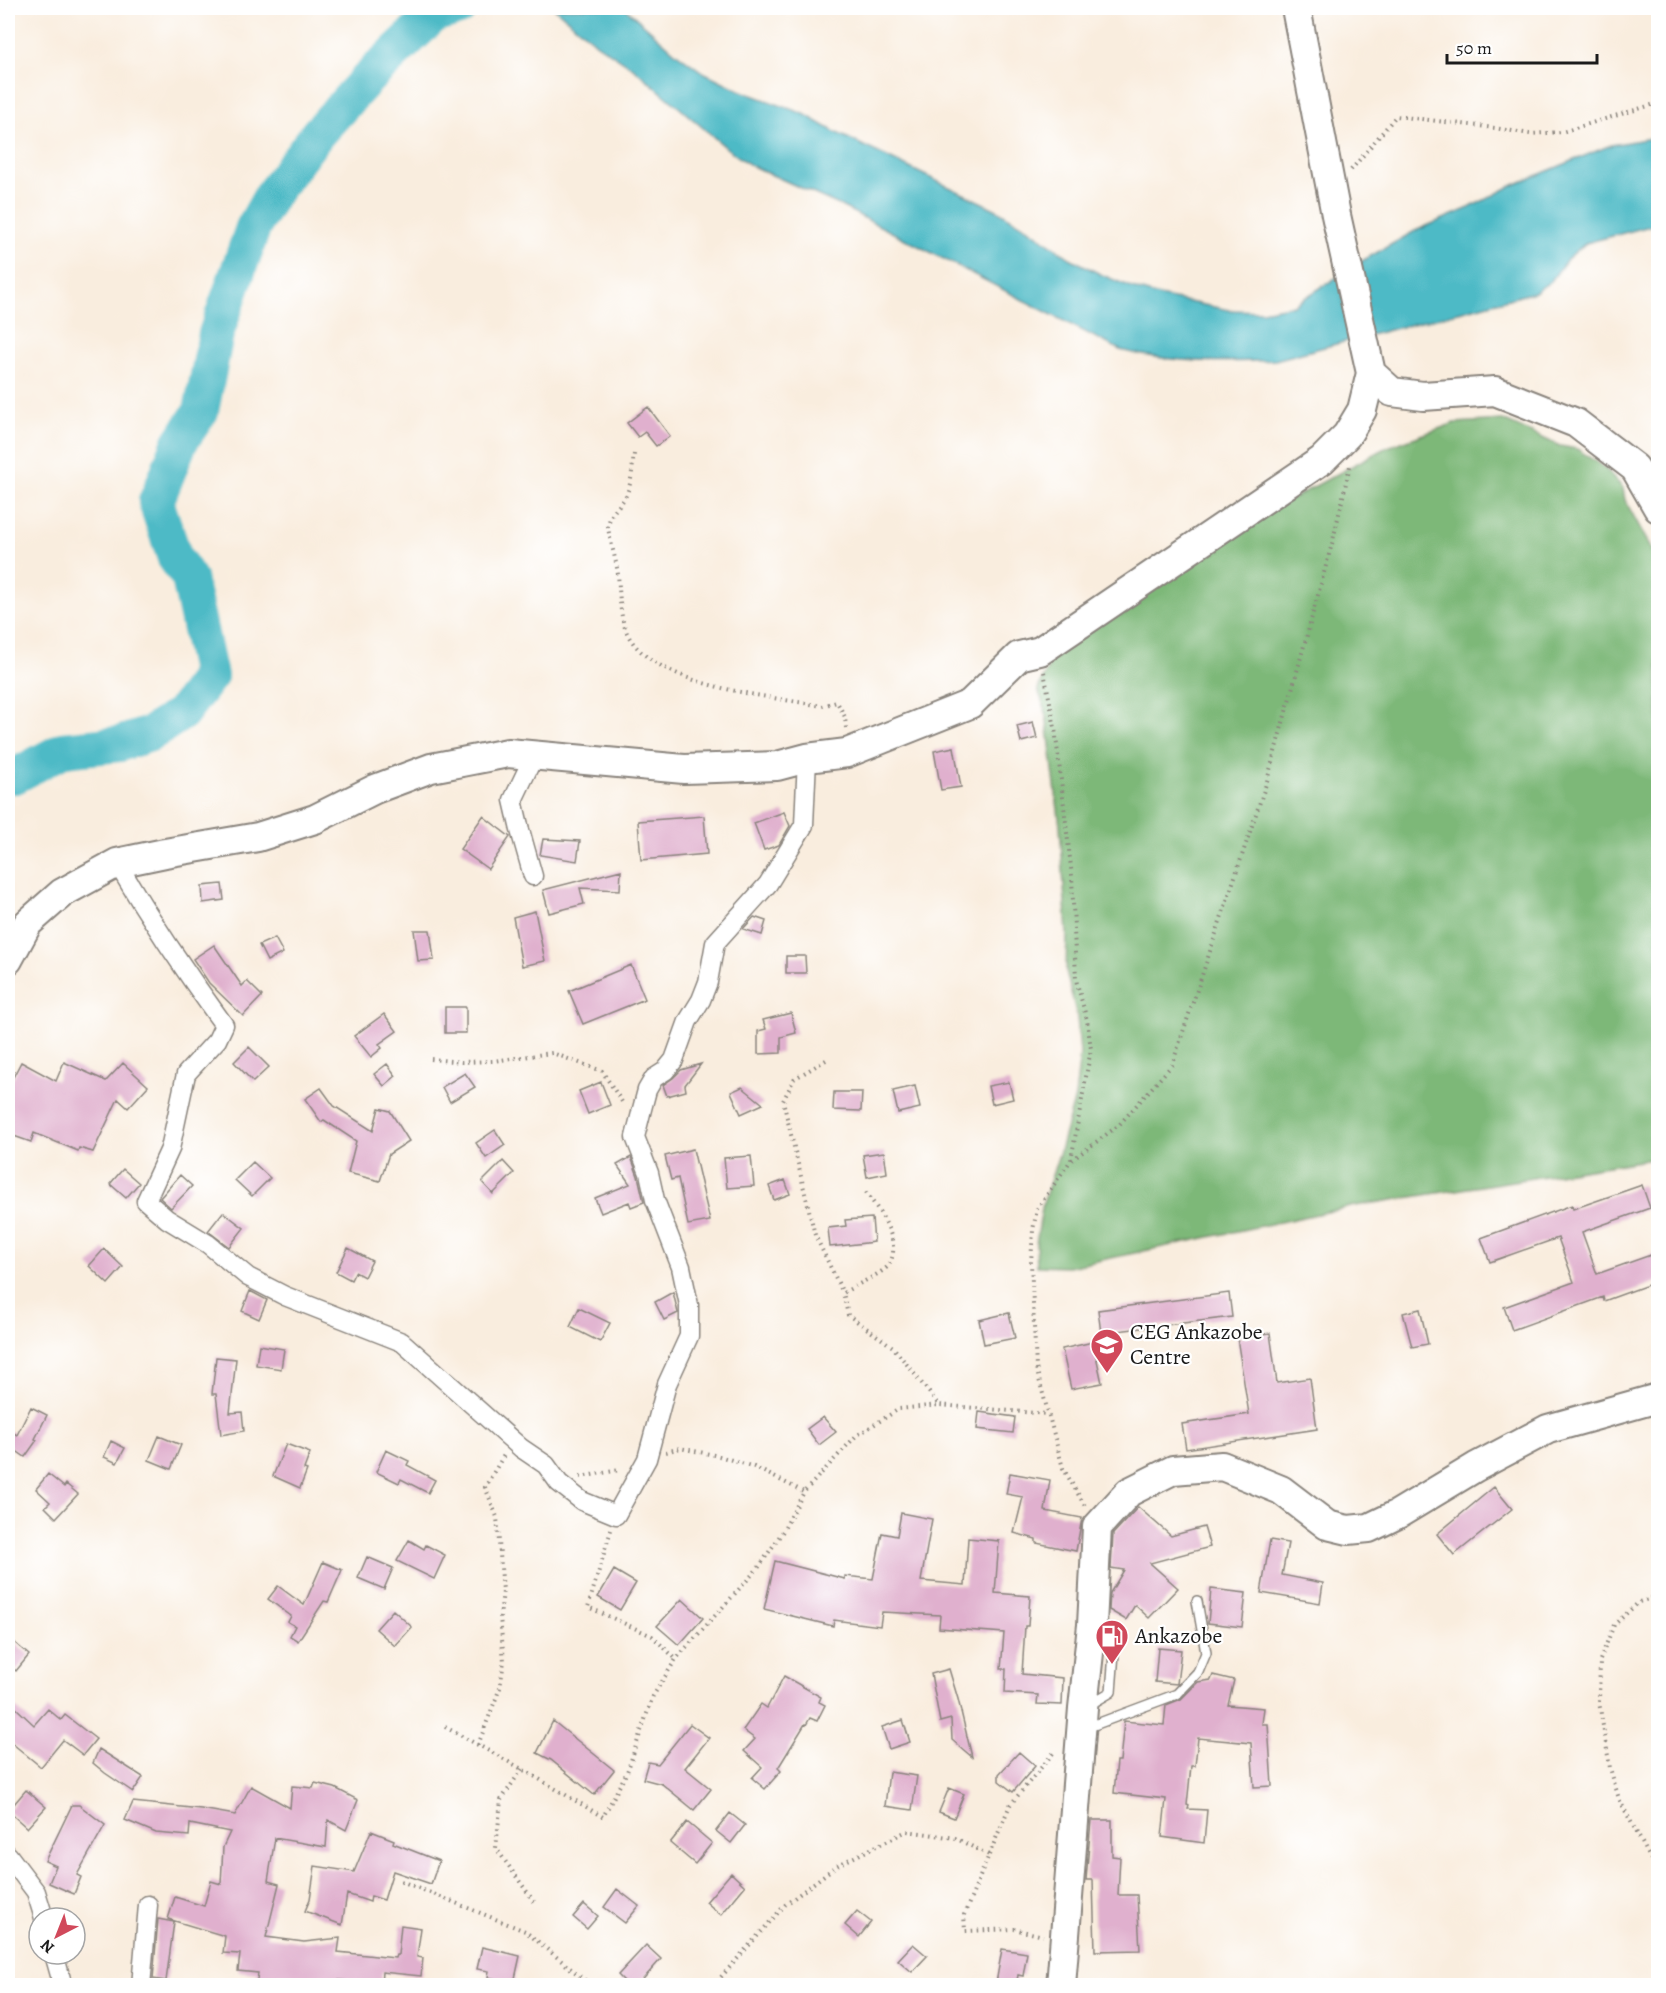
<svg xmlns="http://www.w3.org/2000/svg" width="1666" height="1993" viewBox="0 0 1666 1993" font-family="Alegreya,serif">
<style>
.forest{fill:#7db878;stroke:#4c6a4a;stroke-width:1.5}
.water{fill:#4dbac6;stroke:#346b71;stroke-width:1.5}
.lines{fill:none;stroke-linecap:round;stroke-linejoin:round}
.river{stroke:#4dbac6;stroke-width:36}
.building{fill:#e0b0ce}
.lane-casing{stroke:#8a847d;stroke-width:12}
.street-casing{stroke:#8a847d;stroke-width:21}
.primary-casing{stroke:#8a847d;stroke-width:32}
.path{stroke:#8a847d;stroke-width:4;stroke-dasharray:1.5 4.5;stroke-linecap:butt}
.lane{stroke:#fff;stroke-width:9}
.street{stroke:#fff;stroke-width:18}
.primary{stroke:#fff;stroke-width:28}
.labels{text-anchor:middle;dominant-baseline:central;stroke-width:4.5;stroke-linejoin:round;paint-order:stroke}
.poi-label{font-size:22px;fill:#1c1c1c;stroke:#fff;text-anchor:start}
</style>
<rect width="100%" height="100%" fill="#fff"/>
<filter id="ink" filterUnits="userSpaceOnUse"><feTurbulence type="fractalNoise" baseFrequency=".0167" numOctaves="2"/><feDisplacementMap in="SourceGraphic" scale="12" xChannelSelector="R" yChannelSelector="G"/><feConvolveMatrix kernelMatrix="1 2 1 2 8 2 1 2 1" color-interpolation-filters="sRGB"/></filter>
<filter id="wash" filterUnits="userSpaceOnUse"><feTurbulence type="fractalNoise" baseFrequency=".008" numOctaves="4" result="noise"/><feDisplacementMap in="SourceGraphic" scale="24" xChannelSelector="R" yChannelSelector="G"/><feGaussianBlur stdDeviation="1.35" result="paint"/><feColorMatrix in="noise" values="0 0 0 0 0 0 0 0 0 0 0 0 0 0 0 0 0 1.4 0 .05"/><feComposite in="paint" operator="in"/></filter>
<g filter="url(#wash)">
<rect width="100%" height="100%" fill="#f9edde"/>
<path class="forest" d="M1503 420 1560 446 1577 449 1605 468 1623 488 1625 500 1658 561V1158L1355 1206 1069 1267 1037 1266 1036 1244 1043 1203 1059 1154 1075 1097 1080 1053 1077 1017 1066 971 1067 934 1060 826 1046 713 1038 689 1061 639 1275 508 1385 448 1455 423Z"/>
<path class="water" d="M554 8H625L675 52 701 71 744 92 804 114 835 132 997 210 1030 230 1070 258 1100 274 1138 290 1159 296 1229 310 1262 311 1294 305 1362 261 1415 231 1469 208 1509 187 1611 145 1658 137V224L1586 243 1567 259 1551 281 1535 292 1275 360C1223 363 1170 363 1120 350L839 205 752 166 730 151 633 68 597 44Z"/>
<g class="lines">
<path class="river" d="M8 776H15L63 750 119 744 150 734 182 713 210 676 189 578 175 558 156 502 180 442 201 411 216 334 253 228 272 194 318 133 368 78 435 14 459 8"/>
</g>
<g id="blocks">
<path class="building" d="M648 407 670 436 656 446 645 432 638 437 627 423Z
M1033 722 1037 738 1021 742 1017 726Z
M954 747 961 787 941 790 934 751Z
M784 812 790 826 779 845 764 850 754 823Z
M483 816 510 837 488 869 460 849Z
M704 816 707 854 641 860 638 821Z
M543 839 580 841 577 861 540 855Z
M621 870 620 890 580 888 584 904 549 913 543 890Z
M222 884 224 900 203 903 202 886Z
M535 911 545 961 522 966 513 917Z
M754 917 766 921 762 935 743 929Z
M414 930H430L434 960 418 961Z
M275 938 283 953 267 961 259 945Z
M214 945 242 986 247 981 262 996 243 1016 209 983 193 959Z
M786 956H805L806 973H786Z
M631 965 645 999 583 1024 569 991Z
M445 1007H466V1033H445Z
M791 1013 796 1033 781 1037V1053L758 1054V1031L766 1029 763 1020Z
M384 1014 397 1031 379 1044 382 1048 371 1057 354 1036Z
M249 1047 269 1067 253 1082 234 1062Z
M21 1062 56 1081 64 1062 106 1081 123 1063 148 1086 128 1108 118 1099 93 1152 79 1148 78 1151 34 1133 31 1142 8 1134V1087Z
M387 1064 396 1076 384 1086 374 1074Z
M701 1064 685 1085 686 1091 667 1096 663 1085 673 1078 681 1070Z
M465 1073 475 1087 450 1102 442 1087Z
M601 1082 610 1105 588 1114 579 1091Z
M1009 1082 1013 1099 992 1104 988 1086Z
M915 1086 920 1108 898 1113 893 1091Z
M742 1087 763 1104 741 1114 731 1092Z
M321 1088 334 1106 373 1131 379 1108 390 1111 409 1141 389 1154 380 1181 348 1173 356 1141 324 1120 321 1122 305 1099Z
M834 1092H862L861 1111 833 1110Z
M495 1130 505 1145 486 1158 476 1143Z
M693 1149 710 1221 688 1225 678 1178 671 1180 665 1156Z
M884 1152 887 1173 867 1177 863 1155Z
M751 1156 754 1186 727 1188 724 1158Z
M631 1157 638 1176 644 1202 631 1207 629 1202 601 1213 595 1198 630 1184 617 1165Z
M503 1161 514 1173 493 1194 482 1182Z
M253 1162 270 1178 252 1196 235 1180Z
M123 1169 139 1183 126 1198 110 1184Z
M180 1175 192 1186 171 1208 160 1198Z
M785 1180 790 1194 774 1200 769 1186Z
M1642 1185 1650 1208 1582 1232 1597 1274 1659 1252V1281L1604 1301 1603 1297 1512 1330 1504 1307 1574 1282 1558 1238 1490 1262 1481 1238 1572 1205 1573 1209Z
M223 1212 244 1228 229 1247 208 1231Z
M872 1218 874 1242 830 1247 828 1228 846 1226 845 1220Z
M348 1248 372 1261 364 1277 355 1272 351 1280 336 1272Z
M104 1249 123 1267 108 1284 89 1266Z
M250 1291 267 1300 259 1319 242 1311Z
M673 1292 678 1313 664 1320 655 1302Z
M1229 1293 1232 1317 1101 1333 1098 1310Z
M579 1308 610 1323 600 1342 570 1327Z
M1420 1309 1428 1344 1412 1347 1403 1313Z
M1009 1313 1015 1338 984 1344 979 1320Z
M1270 1333 1277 1383 1310 1378 1317 1429 1186 1449 1182 1424 1249 1414 1237 1338Z
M1093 1342 1102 1383 1071 1389 1062 1349Z
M259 1345 284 1349 281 1369 256 1365Z
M216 1357 236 1359 230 1413 242 1412 244 1431 221 1435 216 1394H212Z
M31 1407 47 1415 35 1439 37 1440 25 1457 8 1445V1430L17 1435Z
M979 1412 1015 1417 1013 1433 977 1429Z
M823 1417 836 1432 819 1445 807 1429Z
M159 1436 181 1445 171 1469 149 1460Z
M111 1441 125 1448 117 1463 104 1457Z
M286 1444 310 1453 304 1469 307 1470 300 1488 273 1476Z
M386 1450 409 1461 407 1465 435 1480 428 1493 401 1479 399 1483 376 1472Z
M1010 1473 1050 1480 1045 1511 1082 1518 1076 1551 1036 1543V1539L1014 1533 1023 1497 1006 1494Z
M48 1474 64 1487 66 1484 78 1494 56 1518 45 1507 50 1502 36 1489Z
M1494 1487 1512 1509 1454 1555 1437 1534Z
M1138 1507 1171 1536 1204 1527 1210 1547 1150 1563 1178 1588 1149 1618 1135 1605 1126 1620 1109 1610 1110 1593 1124 1570 1111 1568 1113 1534Z
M901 1513 932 1519 921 1581 965 1585 968 1538 999 1541 995 1593 1030 1596 1028 1626H1025L1022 1674 1063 1678 1062 1705 1037 1704 1038 1695 1005 1693 1006 1669H1001L1004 1633 939 1628 940 1615 882 1612 880 1626 834 1620 833 1626 764 1609 775 1561 845 1579V1576L873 1579 882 1533 897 1536Z
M409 1540 424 1549 426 1545 445 1555 434 1579 397 1561Z
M1270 1540 1288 1543 1282 1575 1323 1583 1320 1603 1261 1593Z
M367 1557 393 1568 384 1589 358 1578Z
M323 1562 342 1570 328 1602 324 1601 298 1641 290 1636 295 1626 288 1622 291 1616 268 1599 278 1586 304 1605Z
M614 1570 636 1583 620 1610 598 1597Z
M1211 1589 1246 1593 1242 1627 1208 1623Z
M682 1599 703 1618 679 1645 657 1626Z
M393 1610 412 1627 395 1646 376 1629Z
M8 1637 29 1655 16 1671 8 1664Z
M1158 1648 1181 1650 1177 1684 1155 1682Z
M949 1669 958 1699 972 1757 952 1740 951 1719 940 1722 931 1674Z
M1213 1675 1234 1680 1228 1705 1264 1708 1262 1724H1268L1272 1786 1254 1787 1251 1743 1198 1738 1195 1766H1191L1187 1805 1189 1806 1188 1809 1207 1810 1204 1843 1162 1837 1166 1799 1114 1793 1117 1761H1120L1124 1721 1164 1725 1166 1705 1181 1699 1198 1682 1211 1680Z
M784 1676 821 1697 819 1702 825 1705 817 1721 810 1718 806 1725 805 1724 778 1768 781 1771 765 1789 752 1778 762 1767 744 1751 755 1739 743 1730 761 1704 767 1708Z
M15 1707 34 1725 48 1709 61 1720 65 1715 96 1739 83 1755 63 1740 41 1767 8 1740V1715Z
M903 1720 910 1742 889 1749 882 1727Z
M553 1721 614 1770 594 1795 551 1760 537 1753Z
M690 1724 709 1738 685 1768 711 1789 694 1810 662 1784 643 1779 648 1762 658 1764Z
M99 1749 143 1777 133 1792 105 1773 93 1763Z
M1019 1752 1035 1766 1013 1792 999 1781V1774Z
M889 1772 917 1776 912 1810 885 1806Z
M315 1783 335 1788 358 1800 346 1830 328 1820 326 1847 275 1838 268 1881 279 1884 266 1937 304 1942 340 1938 338 1952 395 1958 396 1955H398L401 1925 421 1928 417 1957 423 1958 421 1976 382 1972 381 1984 339 1980V1986H256L258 1973 238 1971 240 1954 223 1953 225 1936 168 1919 175 1897 204 1906 211 1881 221 1884 223 1847 230 1832 190 1824 189 1836 156 1833 125 1820 133 1802 201 1809 235 1815 251 1786 290 1808 292 1786 313 1788Z
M949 1788 964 1794 954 1818 939 1812Z
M26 1790 46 1807 27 1828 8 1811Z
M72 1805H79L105 1825 77 1875 81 1877 74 1894 49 1883 56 1866 45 1861Z
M730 1813 745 1825 731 1843 716 1831Z
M1091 1820H1112V1856L1120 1857 1118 1895H1137L1140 1950 1095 1951 1093 1880H1086Z
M687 1822 712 1843 695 1864 670 1843Z
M371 1831 394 1840 393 1843 439 1861 431 1884 393 1871 384 1900 371 1896 370 1902 347 1894 342 1925 305 1911 310 1899 315 1866 354 1872Z
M731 1873 745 1886 721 1915 706 1902Z
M617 1889 639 1906 625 1923 604 1907Z
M584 1904 598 1916 587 1929 573 1917Z
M857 1911 871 1922 859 1937 845 1925Z
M158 1919 174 1922 166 1981 153 1979Z
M913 1944 927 1956 912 1972 898 1960Z
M646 1945 661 1959 637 1986H629L618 1975Z
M482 1947 520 1956 514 1983 488 1977 489 1971 477 1969Z
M1002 1949 1027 1953 1023 1976 1018 1975 1016 1986 996 1983Z"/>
</g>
</g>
<g filter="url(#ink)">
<use href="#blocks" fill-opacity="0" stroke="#8a847d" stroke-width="1.5"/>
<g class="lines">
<defs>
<path id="lane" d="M1087 1706 1111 1692 1115 1640 1097 1629
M1086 1728 1177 1694 1198 1672 1206 1653 1197 1601"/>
<path id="street" d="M117 863C150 919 186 973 224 1025L217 1040 186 1074 170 1149 146 1201 167 1219 208 1244 248 1277 285 1296 402 1342 521 1448 546 1465 559 1483 582 1501 616 1515 647 1459 667 1384 689 1336V1305L681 1267 655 1200 649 1173 635 1137 642 1109 647 1090 654 1078 665 1071 674 1060 688 1021 701 1000 708 982 715 943 768 884 804 825 807 758
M533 876 520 830 513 800 534 756
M8 1855 36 1892 44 1918
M54 1954 63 1986
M141 1986 148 1905"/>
<path id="primary" d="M1371 373 1392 392 1423 396 1495 391 1576 423 1635 468 1658 508
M8 960 28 923 62 893 117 863 165 853 258 837 315 819 375 789 431 768 508 753 684 769 777 766 807 758 847 753 970 704 1019 656 1040 651 1322 460 1347 435 1362 410 1371 373 1336 215 1296 8
M1061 1986 1083 1708 1092 1625 1097 1527 1129 1492 1173 1470 1222 1466 1281 1490 1327 1525 1348 1530 1369 1528 1398 1514 1476 1467 1548 1429 1658 1398"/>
</defs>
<use href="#lane" class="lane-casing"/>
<use href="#street" class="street-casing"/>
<use href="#primary" class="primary-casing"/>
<path class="path" d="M1351 170 1396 116 1495 128 1530 134 1562 132 1658 103
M634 454C632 469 632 486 624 499 618 508 610 513 608 526 608 534 617 562 618 575 620 594 619 615 627 633 653 687 769 696 822 706L837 702 845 717 846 728
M1044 672 1055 728 1072 876 1076 980 1087 1020 1091 1049 1071 1160 1037 1209 1033 1230 1031 1262 1036 1368 1063 1468 1085 1506
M431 1059 462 1062 493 1061 552 1053 602 1071 624 1105
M826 1060 794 1079 783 1101 815 1235 843 1293
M1072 1160 1119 1125 1172 1065 1267 781 1333 540 1350 466
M866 1192C879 1211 904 1243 888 1266 883 1273 852 1287 843 1293L848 1315 893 1347 939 1405 1047 1414
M666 1452 680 1448 719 1456 754 1467 804 1492
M580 1477 620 1470
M611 1530 588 1607 652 1636 676 1659
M1658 1596 1639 1602 1614 1625 1600 1660 1599 1702 1610 1768 1619 1799 1658 1873
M445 1727 522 1769 603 1817 627 1772 653 1696 676 1659 759 1567 783 1531 804 1492 856 1436 899 1409 939 1405
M478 1745 500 1688 504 1661 500 1617 503 1591 497 1517 485 1487 504 1455
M522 1769 501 1800 496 1848 535 1903
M989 1855 1010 1805 1055 1751
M401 1881 525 1931 592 1986
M713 1986 785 1905 836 1866 907 1831 955 1838 989 1855 964 1915 965 1931 1014 1929 1043 1936"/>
<use href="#lane" class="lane"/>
<use href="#street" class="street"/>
<use href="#primary" class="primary"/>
</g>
</g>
<defs>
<symbol id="school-pin" viewBox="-11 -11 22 30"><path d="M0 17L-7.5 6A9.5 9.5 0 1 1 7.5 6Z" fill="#d1495b" stroke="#fff"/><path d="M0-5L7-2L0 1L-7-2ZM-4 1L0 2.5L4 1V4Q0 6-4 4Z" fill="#fff"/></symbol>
<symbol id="fuel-pin" viewBox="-11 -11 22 30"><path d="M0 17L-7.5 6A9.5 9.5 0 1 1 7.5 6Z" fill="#d1495b" stroke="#fff"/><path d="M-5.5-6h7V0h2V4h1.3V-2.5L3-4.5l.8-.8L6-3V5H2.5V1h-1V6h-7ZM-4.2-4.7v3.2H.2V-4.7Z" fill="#fff"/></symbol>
</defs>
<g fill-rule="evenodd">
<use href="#school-pin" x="1088" y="1326" width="38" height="52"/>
<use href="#fuel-pin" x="1093" y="1617" width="38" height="52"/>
</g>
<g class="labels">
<g class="poi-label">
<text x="1130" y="1332">CEG Ankazobe<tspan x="1130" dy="25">Centre</tspan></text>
<text x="1135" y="1636">Ankazobe</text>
</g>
</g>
<rect width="1666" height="1993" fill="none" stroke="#fff" stroke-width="30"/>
<g transform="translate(57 1936) rotate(222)"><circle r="28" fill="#ffffff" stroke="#a4a4a4" stroke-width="1.5"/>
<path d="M0-4.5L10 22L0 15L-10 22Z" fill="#d1495b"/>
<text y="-9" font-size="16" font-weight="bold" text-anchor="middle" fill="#1c1c1c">N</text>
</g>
<path d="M1447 54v9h150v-9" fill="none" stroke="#1c1c1c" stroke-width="3"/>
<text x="1456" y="54" font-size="18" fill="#1c1c1c" stroke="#ffffff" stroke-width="4.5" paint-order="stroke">50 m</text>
</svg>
